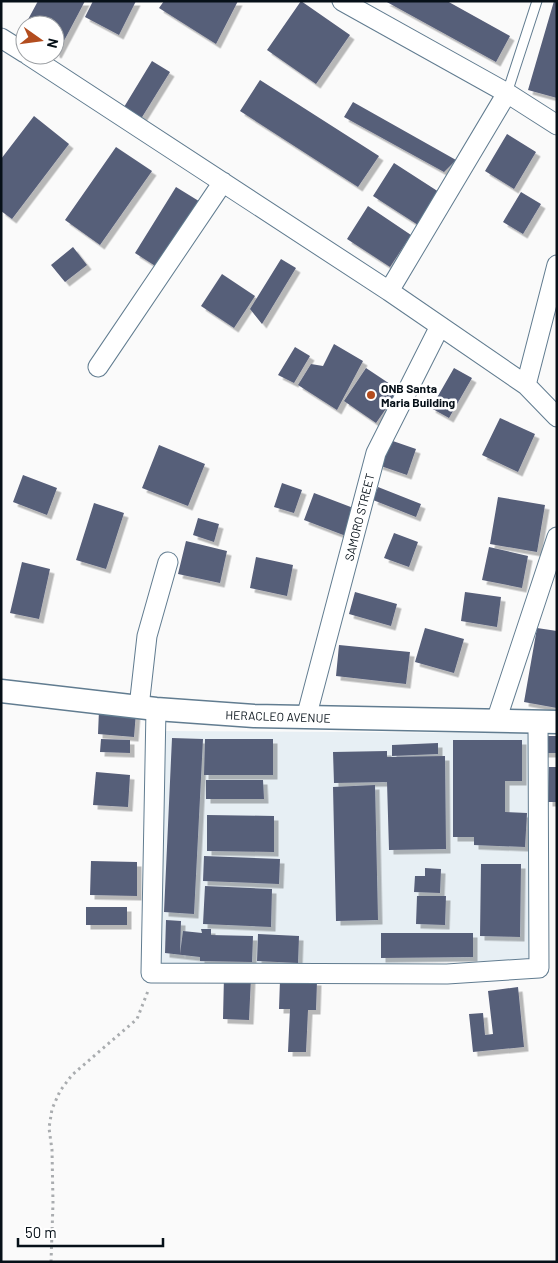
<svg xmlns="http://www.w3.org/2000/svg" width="558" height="1263" viewBox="0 0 558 1263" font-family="Barlow,sans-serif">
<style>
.built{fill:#e7eff4}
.building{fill:#575e79;filter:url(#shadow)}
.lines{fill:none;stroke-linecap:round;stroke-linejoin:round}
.service-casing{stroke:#617c90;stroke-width:11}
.minor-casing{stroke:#617c90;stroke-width:21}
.tertiary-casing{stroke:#617c90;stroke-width:25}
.path{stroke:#a9acaf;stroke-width:3;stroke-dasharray:2.5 4;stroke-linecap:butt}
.service{stroke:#fff;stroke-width:9}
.minor{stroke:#fff;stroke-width:19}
.tertiary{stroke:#fff;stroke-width:22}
.poi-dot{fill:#b34d1f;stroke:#fff;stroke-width:2}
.labels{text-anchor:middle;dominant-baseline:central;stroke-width:5;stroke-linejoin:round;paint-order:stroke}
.poi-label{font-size:12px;font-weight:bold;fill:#061018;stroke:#fff;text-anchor:start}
.street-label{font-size:12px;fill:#061018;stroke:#fff}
</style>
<defs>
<filter id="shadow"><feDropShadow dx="4.5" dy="4.5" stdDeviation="0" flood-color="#0004"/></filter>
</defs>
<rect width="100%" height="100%" fill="#fafafa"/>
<path class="built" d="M163 731 532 733 529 960 160 968Z"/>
<path class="building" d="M38 1H85L57 54 55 53V25H25Z
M93 1H136L119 35 85 17Z
M164 1H238L216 44 159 8Z
M301 1 350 35 316 84 267 50Z
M385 1H447L510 36 496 62Z
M554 1H557V98L528 90Z
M152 61 170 72 139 122 121 112Z
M260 80 379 156 358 187 240 111Z
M353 102 456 160 444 172 344 117Z
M34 116 69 144 12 219 1 211V159Z
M507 134 536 152 514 189 485 171Z
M116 147 152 171 100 245 65 220Z
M394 163 439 192 418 225 373 196Z
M176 187 202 203 160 269 135 253Z
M521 192 541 204 523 234 503 222Z
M368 206 411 235 390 267 347 239Z
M73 247 87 265 65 282 51 265Z
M281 259 296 268 262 324 250 309Z
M222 274 255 296 234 328 201 306Z
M334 344 363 361 337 410 298 385 311 364 323 366Z
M295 347 310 356 294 383 278 375Z
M366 368 399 390 376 423 344 401Z
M454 368 472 378 449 418 431 408Z
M500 418 535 434 518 472 482 455Z
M387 439 416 449 407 475 378 465Z
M159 445 205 464 188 506 142 488Z
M23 475 57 488 47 515 13 502Z
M282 483 302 490 294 513 274 507Z
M378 487 421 504 416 517 373 500Z
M314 493 356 509 346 536 304 520Z
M498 497 545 505 537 552 490 544Z
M94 503 124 513 106 569 76 560Z
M198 518 219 524 214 542 193 535Z
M394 533 418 542 409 567 384 558Z
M186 541 227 551 220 583 178 574Z
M489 547 528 556 522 588 482 580Z
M256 557 293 565 287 596 250 588Z
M22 562 50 569 39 619 10 613Z
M355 592 397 604 391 626 349 614Z
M465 592 501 597 497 627 461 621Z
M425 628 464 639 454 673 415 662Z
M537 628 557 631V708L524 702Z
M339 645 410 652 406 684 336 676Z
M99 710 136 712 134 737 98 734Z
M543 736H557V753H542Z
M172 738 203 739 194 914 164 912Z
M101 739 130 740V753L100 752Z
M205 739H273V775H204Z
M453 740H522V781H505V812L527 813 525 847 474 845V837H453Z
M438 743V754L392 756V745Z
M387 751V757L445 756 446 849 389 850 387 782 334 783 333 752Z
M549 767H557V802H548Z
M96 772 130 775 128 807 93 805Z
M206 780H263L264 799H206Z
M375 785 378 920 336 921 333 787Z
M207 815 274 816V852L207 851Z
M204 856 280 859 279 884 203 881Z
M91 861 137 862V896L90 895Z
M481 864H521L520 937 480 936Z
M425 868 441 869 440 893 414 892 415 876H425Z
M205 886 272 889 271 927 203 924Z
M417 896H446L445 925 416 924Z
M86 907H127V925H86Z
M166 920 181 921 180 954 183 931 202 933 201 929H211V935L253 936 252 962 200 961V957L165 953Z
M381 933H473V957L381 958Z
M258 934 299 936 298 963 257 961Z
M224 976 251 977 249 1020 223 1019Z
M280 980 317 981 316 1010H308L306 1052H288L290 1009H279Z
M518 987 524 1047 473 1052 469 1014 483 1013 485 1035 493 1034 488 991Z"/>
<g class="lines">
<defs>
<path id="service" d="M507 93 537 1"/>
<path id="minor" d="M342 1 507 93 557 125
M1 38 25 53
M28 55 389 291 526 385 557 417
M389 291 507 93
M98 367 223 182
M526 385 557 265
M139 707 147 636 168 562
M156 709 151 973 447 974 539 968 538 722
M306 718 376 453 440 326
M496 721 557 537"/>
<path id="tertiary" d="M1 691 156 709 254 716 557 722"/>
</defs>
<use href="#service" class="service-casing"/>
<use href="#minor" class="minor-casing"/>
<use href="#tertiary" class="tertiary-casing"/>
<path class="path" d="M51 1262 53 1203 52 1150 49 1128 52 1109 60 1091 72 1075 137 1019 148 991"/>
<use href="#service" class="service"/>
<use href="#minor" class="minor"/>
<use href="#tertiary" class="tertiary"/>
</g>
<circle class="poi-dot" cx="371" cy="395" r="5"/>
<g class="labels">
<g class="poi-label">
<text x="381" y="388">ONB Santa<tspan x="381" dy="14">Maria Building</tspan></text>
</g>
<g class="street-label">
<text transform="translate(359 517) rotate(-76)">SAMORO STREET</text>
<text transform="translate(278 716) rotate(2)">HERACLEO AVENUE</text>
</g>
</g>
<rect width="558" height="1263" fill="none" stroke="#061018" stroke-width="5"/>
<g transform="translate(40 40) rotate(104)"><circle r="24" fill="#ffffff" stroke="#9b9fa3"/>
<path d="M0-4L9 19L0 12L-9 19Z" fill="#b34d1f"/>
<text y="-8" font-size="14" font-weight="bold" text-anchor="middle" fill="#061018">N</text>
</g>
<path d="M18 1238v8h145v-8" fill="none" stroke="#061018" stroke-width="2.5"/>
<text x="25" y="1238" font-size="15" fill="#061018" stroke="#ffffff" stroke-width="4" paint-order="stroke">50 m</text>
</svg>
